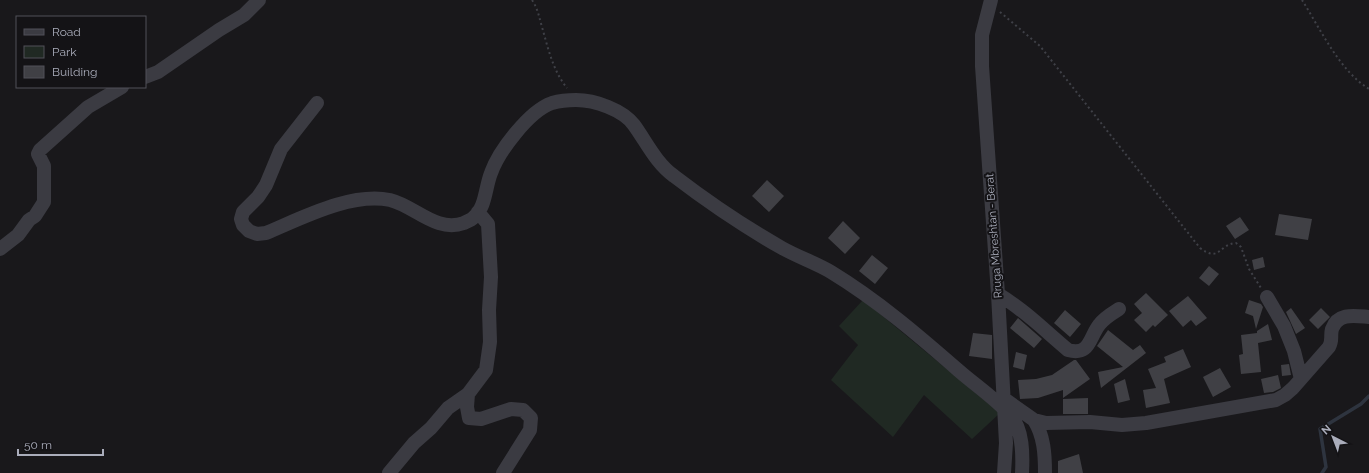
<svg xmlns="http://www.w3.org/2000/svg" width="1369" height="473" viewBox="0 0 1369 473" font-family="Raleway,sans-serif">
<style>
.green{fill:#202923}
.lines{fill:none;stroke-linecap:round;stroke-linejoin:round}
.stream{stroke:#2e343f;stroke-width:3.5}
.building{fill:#404045}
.path{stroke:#3f4047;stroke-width:2;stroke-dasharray:2 3;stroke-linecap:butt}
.minor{stroke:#3b3b42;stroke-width:14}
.labels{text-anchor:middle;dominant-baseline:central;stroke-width:4;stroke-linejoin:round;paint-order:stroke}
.street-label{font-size:11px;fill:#aaadbb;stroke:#141316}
</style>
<rect width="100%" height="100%" fill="#19181b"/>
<path class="green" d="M863 300 1000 413 972 439 924 395 893 437 831 380 858 345 839 326Z"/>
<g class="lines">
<path class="stream" d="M1322 473 1326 467 1320 429 1361 404 1369 396"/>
</g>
<path class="building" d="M767 180 784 196 769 212 752 196Z
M1279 214 1312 219 1308 240 1275 235Z
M1240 217 1249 230 1235 239 1226 226Z
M843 221 860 238 845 254 828 238Z
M872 255 888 268 875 284 859 271Z
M1263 257 1265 267 1254 270 1252 260Z
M1209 266 1219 274 1209 286 1199 278Z
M1146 293 1168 315 1155 327 1153 325 1146 332 1134 320 1142 313 1134 304Z
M1188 296 1207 318 1196 326 1191 320 1183 327 1169 311Z
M1249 300 1261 304 1263 307 1256 329 1253 316 1245 313Z
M1291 308 1305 328 1296 334 1286 312Z
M1321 308 1330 317 1318 329 1309 320Z
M1065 310 1081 324 1070 337 1054 323Z
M1018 318 1042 339 1034 348 1010 328Z
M1268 324 1272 340 1258 343 1261 372 1241 374 1239 355 1243 354 1241 335 1257 333V331Z
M1108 330 1133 350 1140 345 1146 353 1101 388 1098 372 1123 367 1097 346Z
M973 333 992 335V359L969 356Z
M1183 349 1191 367 1164 379 1170 403 1146 408 1143 390 1156 388 1148 369 1166 362 1164 357Z
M1016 352 1027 355 1024 370 1013 367Z
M1074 360H1076L1090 379 1063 398V390L1038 398 1020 399 1018 380 1036 379 1052 375Z
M1289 364 1291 375 1282 376 1281 365Z
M1220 368 1231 387 1213 397 1203 377Z
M1278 375 1281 388 1273 392 1264 393 1261 379Z
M1125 379 1130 400 1118 403 1114 384Z
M1088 398V414H1063V399Z
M1079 454 1083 473H1058V461Z"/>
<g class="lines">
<path class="path" d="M532 0C538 9 539 17 542 27 548 48 553 71 567 88
M1302 0C1321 30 1339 70 1369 89
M1000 12 1040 46 1200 248C1220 263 1219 244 1236 243L1241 247 1249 269 1261 288"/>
<path class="minor" d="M991 0 982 35V66L998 294 1006 443 1004 473
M145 77 158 72 219 30 244 15 259 0
M317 103 281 149 266 185 258 197 243 212 241 219 243 225 249 231 257 234 266 233C302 218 351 192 390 200 415 206 436 233 464 223 466 222 471 220 473 218 486 208 485 188 491 173 499 151 529 111 552 103 559 101 569 100 576 100 595 100 623 110 634 125 647 143 656 163 674 176 708 202 745 227 782 248 798 257 816 263 831 272 877 300 918 335 958 370 975 385 996 399 1011 416 1023 430 1023 454 1022 473
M478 212 488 224 491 277 489 310 490 342 486 370 468 394 467 407 469 418 481 419 511 409 523 410 531 418 530 430 503 473
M0 249 18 235 29 220 35 216 44 202V166L38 154 40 150 88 107 122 87
M998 294C1026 311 1044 330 1068 350 1090 356 1089 338 1099 325 1104 318 1111 314 1119 309
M1267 297 1284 326 1294 351 1301 379
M1003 398 1034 420 1046 423 1090 422 1122 425 1146 423 1276 400 1285 395 1293 388 1329 347C1333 340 1330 336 1332 329 1338 312 1356 316 1369 317
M1034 420C1044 436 1045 454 1045 473
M389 473 414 443 431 428 448 408 468 394"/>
</g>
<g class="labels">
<g class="street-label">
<text transform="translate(994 236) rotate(-94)">Rruga Mbreshtan - Berat</text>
</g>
</g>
<rect x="16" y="16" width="130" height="72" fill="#141316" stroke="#505158"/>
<rect x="24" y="29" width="20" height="6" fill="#3b3b42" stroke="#505158"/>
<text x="52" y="36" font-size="12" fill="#aaadbb">Road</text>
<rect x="24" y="46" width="20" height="12" fill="#202923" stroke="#505158"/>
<text x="52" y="56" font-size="12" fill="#aaadbb">Park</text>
<rect x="24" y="66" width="20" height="12" fill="#404045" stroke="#505158"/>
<text x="52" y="76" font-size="12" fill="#aaadbb">Building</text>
<g transform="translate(1333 437) rotate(318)" stroke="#141316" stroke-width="3" paint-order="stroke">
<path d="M0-3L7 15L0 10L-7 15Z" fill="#aaadbb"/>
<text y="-6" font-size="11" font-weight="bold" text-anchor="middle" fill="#aaadbb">N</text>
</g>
<path d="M18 449v6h85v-6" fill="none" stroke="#aaadbb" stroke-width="2"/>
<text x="24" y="449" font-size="12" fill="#aaadbb" stroke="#141316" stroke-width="3" paint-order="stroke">50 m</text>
</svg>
